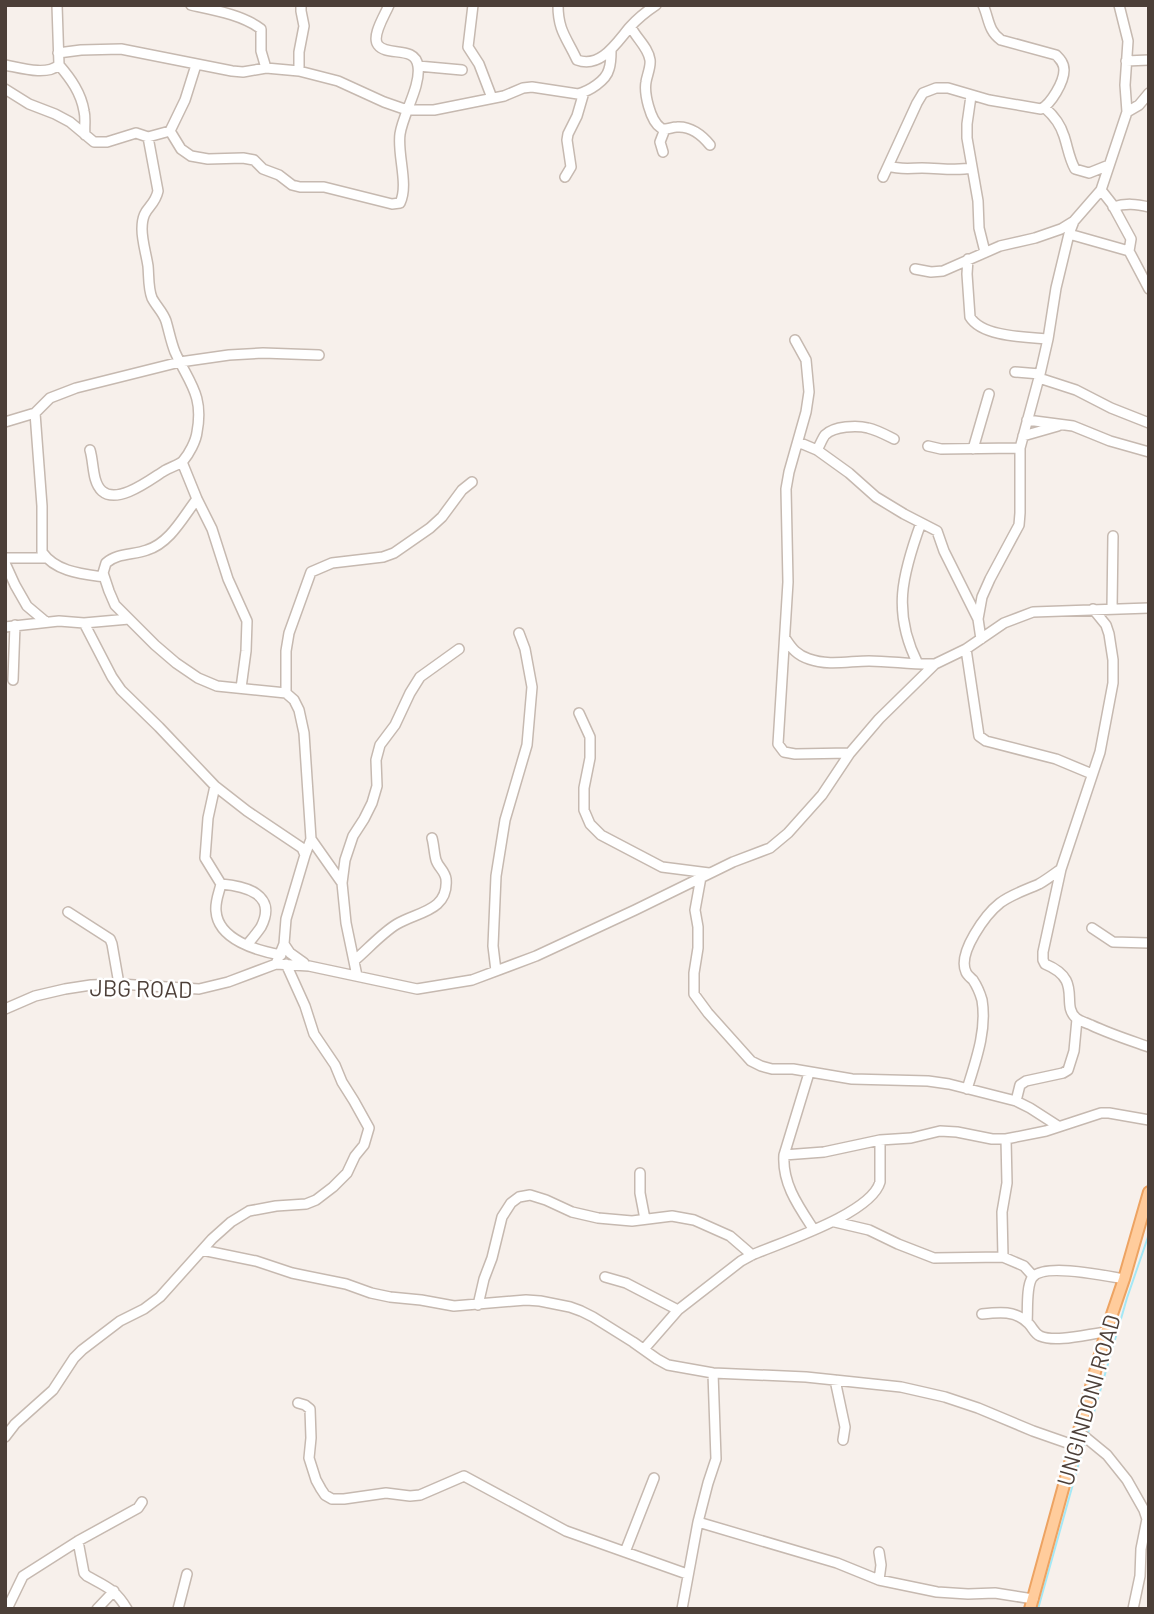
<svg xmlns="http://www.w3.org/2000/svg" width="1154" height="1614" viewBox="0 0 1154 1614" font-family="Barlow,sans-serif">
<style>
.lines{fill:none;stroke-linecap:round;stroke-linejoin:round}
.stream{stroke:#a4e8f6;stroke-width:2}
.minor-casing{stroke:#c6b9b0;stroke-width:12}
.major-casing{stroke:#eda362;stroke-width:14}
.minor{stroke:#fff;stroke-width:9}
.major{stroke:#ffcc9c;stroke-width:10}
.labels{text-anchor:middle;dominant-baseline:central;stroke-width:5;stroke-linejoin:round;paint-order:stroke}
.street-label{font-size:23px;fill:#4c3f38;stroke:#fff}
</style>
<rect width="100%" height="100%" fill="#f7f0eb"/>
<g class="lines">
<path class="stream" d="M1088 1433 1127 1298 1149 1234
M1038 1609 1085 1441"/>
<defs>
<path id="minor" d="M191 5C214 10 243 15 261 29V51L266 68
M473 5 468 47 479 64 492 98
M558 5C558 31 567 38 577 60 601 69 617 42 630 27 637 19 647 11 656 5
M631 27C636 38 648 47 650 60 651 67 647 75 646 82 644 93 650 121 661 128 666 131 671 127 677 127 690 126 702 135 710 145
M58 53 81 50 121 49 232 71 243 72 266 68 299 71 338 81 384 102 407 110H434L504 96 523 88 532 87 578 94C589 91 606 81 609 69 611 63 611 56 611 51
M1126 61 1149 60
M5 65C21 68 46 76 59 65L57 5
M59 65C71 79 81 93 84 111 86 119 84 127 85 135
M418 66 462 70
M299 71V52L304 26 301 11V5
M5 89 29 104 55 114 70 122 94 142H107L136 133 148 137 158 191C154 209 142 206 142 229 142 241 146 253 148 266 149 276 148 288 152 298 156 306 163 312 166 321 169 331 171 342 175 352 189 383 204 395 197 432 196 441 189 454 183 461 179 465 170 467 164 471 151 479 118 505 102 491 92 482 94 463 90 450
M971 96 967 124V138L978 201 979 228 985 252
M1045 108C1053 115 1061 126 1064 136 1068 148 1069 158 1075 169L1089 173 1109 165
M1127 112 1139 105 1149 93
M170 131 185 100 196 65
M148 137 170 131 181 149 191 156 208 159 243 158 254 160 263 169 279 175 292 185 300 187H324L392 204 400 203C409 185 397 154 400 134 403 114 421 86 418 66 415 45 387 57 378 45 371 36 385 15 389 5
M663 152 660 142 665 129
M889 166C900 170 911 168 922 168 939 168 955 171 972 168
M565 177 571 167 567 140 568 134 577 116 584 92
M883 177 917 103 923 93 936 88H948L989 100 1041 109C1051 104 1064 82 1064 70 1064 63 1060 59 1056 55L1001 40C988 31 989 18 983 5
M1101 190 1112 204 1131 239 1129 251
M1113 207C1126 203 1136 204 1149 207
M1069 234 1129 251 1149 289
M968 259 967 274 970 317C982 337 1026 337 1048 339
M915 269 931 272 943 271 1000 246 1035 238 1061 229 1074 221
M795 340 806 360 809 392 806 412 789 472 786 489 788 582 778 744 784 752 795 754 850 753
M1015 372 1040 374
M1039 378 1076 390 1111 408 1149 423
M35 413 42 506V552C56 572 82 574 104 577
M1027 420 1073 426 1110 441 1149 452
M5 422 35 413 50 398 76 388 180 362 229 355 263 353 319 355
M1023 436 1058 426
M798 442 817 450 849 473 876 497 904 514 937 531 944 551 978 619
M928 446 941 449 1020 448
M973 449 989 394
M817 450C820 445 822 439 825 435 834 426 857 425 868 428 877 430 886 435 894 439
M182 462 197 499 212 529 228 579 247 621 246 651 241 688
M197 499C183 517 170 543 147 550 134 555 117 553 106 563L103 573 109 591 115 605 155 645 176 663 198 678 217 686 286 693 294 700 299 710 304 733 311 839 305 855
M5 558H46
M5 563 15 585 27 606 46 622
M1112 608 1113 536
M1093 609 1106 625 1109 634 1113 660V683L1100 752 1061 869 1043 952V960L1045 964C1084 980 1060 1004 1076 1018 1080 1021 1086 1023 1091 1025 1110 1034 1129 1040 1149 1047
M84 623 112 677 121 690 159 727 215 786 247 811 302 848 305 855 286 919 284 944 276 964
M5 627 59 621 84 623 129 619
M785 638C792 649 797 655 809 659 828 666 850 661 869 661 891 661 913 665 935 664
M981 639 978 619 982 597 990 579 1019 525 1020 513V448L1040 374 1048 339 1056 288 1069 234 1074 221 1101 190 1127 112 1125 85 1128 41 1119 5
M966 649 979 736 986 741 1056 759 1092 774
M918 664C892 613 902 575 921 523
M13 680 15 625
M286 693V651L289 633 311 572 332 563 383 557 394 553 430 528 442 517 462 490 472 482
M579 713 590 737V758L584 788V810L590 824 601 835 662 867 709 873
M215 786 208 818 205 858 221 884C219 893 215 901 216 911 218 940 258 951 281 955
M311 839 342 883
M701 877 695 910 698 927V948L694 973V994L708 1013 751 1061 761 1066 772 1069H793L852 1079 928 1081 949 1084 1016 1101 1030 1108 1058 1126
M221 884C245 886 278 894 261 927 257 933 251 940 247 945
M68 912 110 939 112 944 119 984
M1092 928 1113 942 1149 943
M284 944 290 953 304 963
M355 960C368 949 382 933 397 924 417 912 449 911 446 879 445 871 438 867 436 860 434 853 434 845 432 838
M496 971 493 946 496 876 505 820 527 745 532 687 525 649 519 633
M357 976 346 923 342 883 345 860 353 836 364 819 372 803 377 786 376 760 380 745 395 725 410 693 420 677 459 649
M5 1009 35 996 65 989 91 985 119 984 199 989 228 982 276 964 309 966 417 989 472 980 536 956 635 910 733 862 770 848 788 833 822 795 850 753 879 719 935 664 966 649 1004 623 1033 612 1149 608
M809 1073 784 1155C782 1184 799 1207 814 1230
M967 1089C976 1060 987 1030 982 1000 980 993 977 986 973 980 971 978 967 975 966 972 957 953 986 914 1000 903 1012 894 1026 890 1039 884 1046 880 1054 874 1061 869
M1016 1101 1020 1085 1026 1081 1063 1073 1068 1070 1074 1051 1077 1019
M1006 1139 1007 1183 1002 1212 1003 1257 1024 1266 1033 1276
M784 1155 824 1152 880 1140 911 1138 940 1131 957 1132 992 1139H1006L1046 1131 1101 1113H1109L1149 1120
M640 1173V1193L645 1219
M835 1222 869 1230 898 1244 934 1258 1003 1257
M202 1250 256 1261 292 1273 346 1284 371 1293 390 1297 421 1300 454 1306 526 1300 540 1301 570 1307 581 1311 593 1317 633 1342 657 1359 668 1365 713 1373 806 1377 901 1387 945 1397 978 1408 1033 1431 1076 1446
M605 1277 626 1283 678 1310
M478 1305 484 1279 492 1258 502 1217 511 1203 519 1197 530 1195 546 1200 572 1212 598 1218 632 1221 672 1216 694 1220 730 1236 752 1255
M982 1314C999 1312 1016 1310 1029 1324 1033 1328 1034 1333 1040 1336 1056 1343 1088 1334 1106 1332
M1027 1322C1028 1311 1026 1287 1032 1278 1042 1262 1107 1276 1124 1279
M644 1349 678 1310 741 1261 752 1255C782 1242 871 1214 880 1182V1140
M835 1380 845 1427 843 1440
M298 1403 305 1405 310 1409 311 1438 309 1458 316 1480 321 1489 325 1495 332 1499H344L386 1493 410 1496 420 1495 464 1476 566 1531 687 1574
M1079 1432 1107 1455 1127 1480 1144 1510 1147 1519 1141 1549 1140 1576 1133 1609
M5 1437 15 1424 53 1390 74 1358 82 1350 120 1321 144 1309 160 1297 212 1239 231 1222 249 1211 276 1206 306 1204 316 1200 333 1187 347 1173 355 1156 364 1145 369 1128 354 1101 342 1082 335 1065 314 1034 305 1006 286 964
M698 1522 837 1563 879 1580 937 1592 968 1594 995 1593 1033 1599
M78 1541 84 1573 87 1576C107 1587 115 1589 127 1609
M625 1552 654 1478
M879 1580 881 1565 879 1552
M7 1609 23 1576 78 1541 138 1508 142 1502
M97 1609 114 1591
M178 1609 187 1574
M682 1609 698 1522 708 1483 716 1459 713 1373"/>
<path id="major" d="M1030 1609 1106 1332 1124 1279 1149 1192"/>
</defs>
<use href="#minor" class="minor-casing"/>
<use href="#major" class="major-casing"/>
<use href="#minor" class="minor"/>
<use href="#major" class="major"/>
</g>
<g class="labels">
<g class="street-label">
<text transform="translate(141 988) rotate(1)">JBG ROAD</text>
<text transform="translate(1088 1400) rotate(-74)">UNGINDONI ROAD</text>
</g>
</g>
<rect width="1154" height="1614" fill="none" stroke="#4c3f38" stroke-width="14"/>
</svg>
